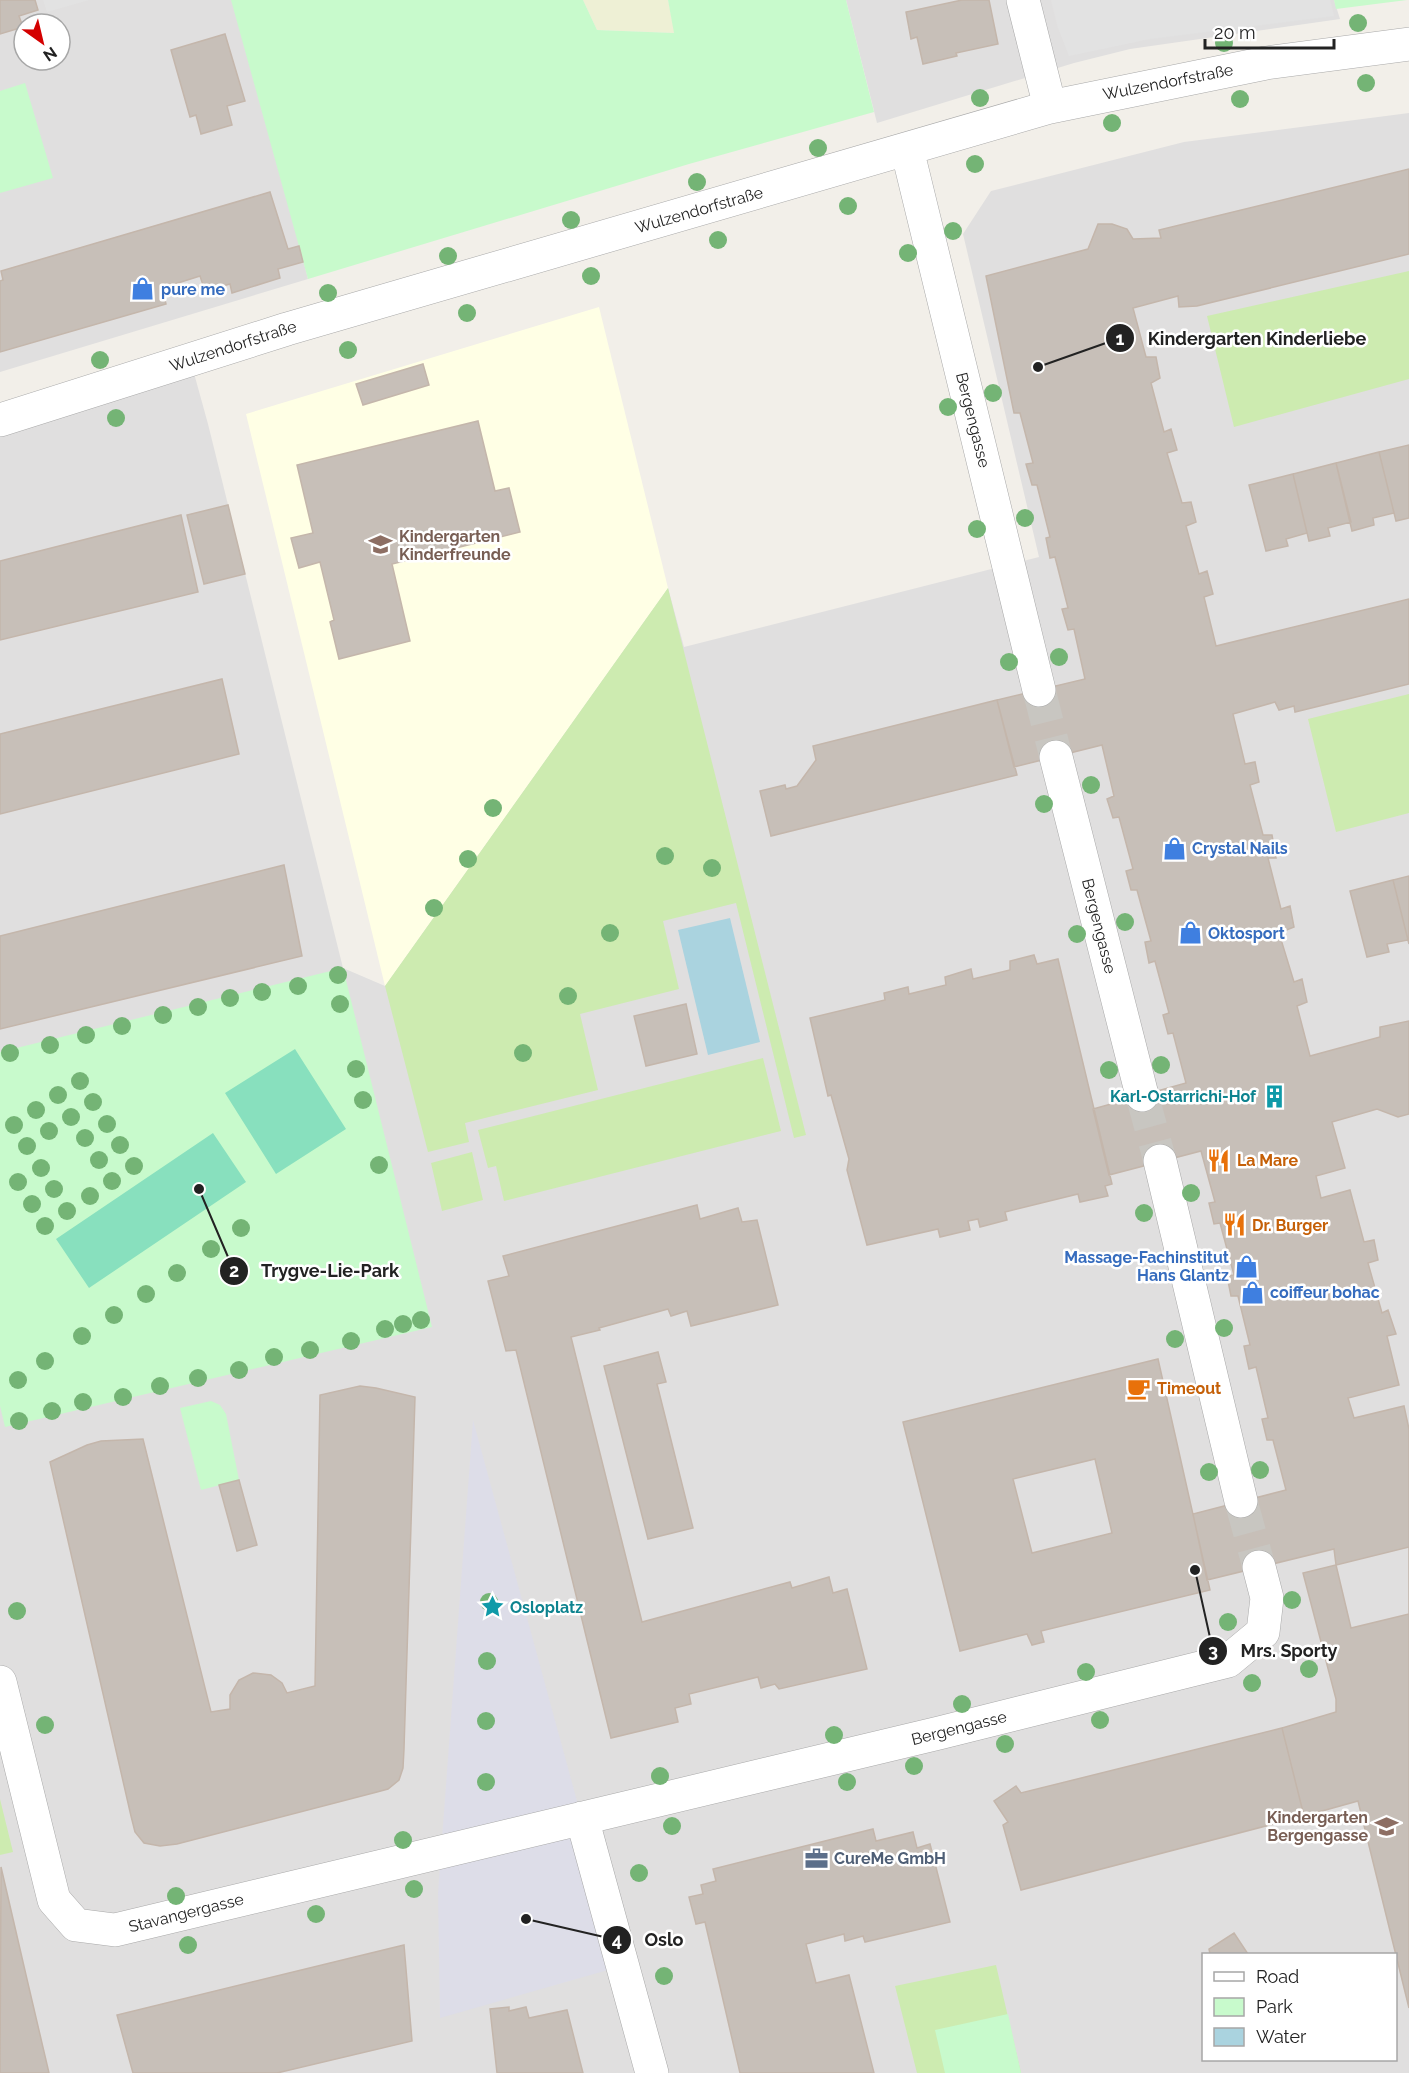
<svg xmlns="http://www.w3.org/2000/svg" width="1409" height="2073" viewBox="0 0 1409 2073" font-family="Raleway,sans-serif">
<style>
.residential{fill:#e0dfdf;fill-rule:evenodd}
.education{fill:#ffffe5}
.farmland{fill:#eef0d5}
.grass{fill:#cdebb0}
.park{fill:#c8facc}
.pitch{fill:#88e0be}
.parking{fill:#e2e2e2}
.plaza{fill:#dddde8}
.water{fill:#aad3df}
.building{fill:#c7bfb8;stroke:#c4b6ab;stroke-width:1.5;fill-rule:evenodd}
.lines{fill:none;stroke-linecap:round;stroke-linejoin:round}
.street-tunnel{stroke:#c8c6c1;stroke-width:33;stroke-dasharray:33 16;stroke-linecap:butt}
.street-casing{stroke:#a9a9a9;stroke-width:34}
.street{stroke:#fff;stroke-width:33}
.tree{fill:#74b475}
.labels{text-anchor:middle;dominant-baseline:central;stroke-width:5;stroke-linejoin:round;paint-order:stroke}
.street-label{font-size:16px;fill:#222;stroke:#fff}
.shop-label{font-size:16px;font-weight:bold;fill:#366cbe;stroke:#fff;text-anchor:start}
.education-label{font-size:16px;font-weight:bold;fill:#785e54;stroke:#fff;text-anchor:start}
.culture-label{font-size:16px;font-weight:bold;fill:#0d838f;stroke:#fff;text-anchor:end}
.food-label{font-size:16px;font-weight:bold;fill:#c56008;stroke:#fff;text-anchor:start}
.service-label{font-size:16px;font-weight:bold;fill:#4e5e75;stroke:#fff;text-anchor:start}
.leader{fill:none;stroke:#222;stroke-width:2}
.callout-dot{fill:#222;stroke:#fff;stroke-width:2}
.mark-label{font-size:18px;text-anchor:middle;font-weight:bold;fill:#fff}
.callout-label{font-size:18px;text-anchor:middle;font-weight:bold;fill:#222;stroke:#fff;stroke-width:5;stroke-linejoin:round;paint-order:stroke}
</style>
<rect width="100%" height="100%" fill="#f2efe9"/>
<path class="residential" d="M0 0H239L308 279 0 372ZM24 24H60V60H24Z
M846 0H1334L1340 19 1130 49 1074 63 877 123Z
M1409 113V2073H0V424L192 366 208 424 343 968 385 986 668 588 684 647 1039 557 963 234 991 191 1184 142ZM1204 1954H1396V2060H1204Z"/>
<path class="education" d="M599 307 668 588 385 986 246 414Z"/>
<path class="farmland" d="M583 0H668L675 33 597 30Z"/>
<path class="grass" d="M1409 271V379L1234 427 1207 316Z
M668 588 806 1135 794 1138 736 903 663 921 679 989 580 1014 598 1090 465 1123 469 1142 428 1152 385 986Z
M1409 694V813L1336 832 1308 719Z
M763 1058 781 1131 504 1201 496 1166 488 1168 478 1130Z
M472 1152 483 1200 442 1211 431 1163Z
M0 1799 13 1852 0 1855Z
M996 1965 1021 2073H917L895 1986Z"/>
<path class="park" d="M231 0H583L597 30 674 33 668 0H846L874 112 689 164 308 279Z
M1334 0H1407L1336 9Z
M25 83 53 178 0 193V91Z
M343 968 432 1327 5 1427 0 1406V1052Z
M211 1401 220 1405 226 1414 239 1480 201 1490 180 1408Z
M1008 2014 1021 2073H945L935 2030Z"/>
<path class="pitch" d="M295 1049 346 1129 276 1174 225 1093Z
M213 1133 246 1182 89 1288 56 1239Z"/>
<path class="parking" d="M43 0H89L47 12Z
M1051 0H1330L1334 16 1150 39 1069 56 1058 28Z"/>
<path class="plaza" d="M473 1420 622 1966 440 2018 438 1893Z"/>
<path class="water" d="M730 918 760 1042 708 1055 678 930Z"/>
<path class="building" d="M0 0H35L38 10 19 16 23 27 0 34Z
M962 0H989L998 44 956 53 957 56 923 64 917 37 911 39 906 12Z
M225 34 245 101 227 106 232 125 201 134 196 115 190 117 171 50Z
M1409 169V254L1197 306 1179 307 1178 296 1133 308 1146 357H1156L1160 378 1151 383 1164 432 1171 429 1177 450 1167 453 1182 503 1191 502 1196 522 1186 526 1199 574 1207 571 1213 594 1204 597 1216 646 1409 599V684L1295 712 1294 706 1279 710 1275 702 1233 714 1245 764 1255 762 1259 782 1250 785 1263 835H1272L1276 858H1268L1281 909 1290 906 1294 927 1279 933 1294 982 1302 979 1307 1002 1297 1006 1310 1056 1380 1037V1027L1409 1021V1114L1398 1117 1377 1109 1332 1122 1345 1168 1316 1176 1321 1198 1350 1190 1364 1242 1374 1240 1378 1260 1368 1263 1382 1313 1388 1310 1396 1334 1387 1336 1399 1385 1348 1398 1354 1418 1404 1406 1409 1429V2008L1358 1801 1304 1816 1282 1728 1336 1712V1699L1303 1573 1336 1565 1334 1549 1207 1580 1193 1514 1286 1490 1273 1440H1267L1262 1419 1268 1418 1256 1367 1249 1369 1244 1346 1250 1345 1238 1296H1231L1227 1276 1234 1275 1220 1223 1214 1224 1209 1203 1215 1202 1201 1151 1109 1175 1093 1109 1186 1083 1173 1033 1168 1034 1163 1015 1169 1013 1155 961 1149 963 1145 942 1151 941 1137 890H1131L1126 871 1133 869 1119 817 1113 818 1107 799 1114 796 1102 745 1014 767 997 700 1085 679 1074 629 1068 630 1062 609 1068 608 1055 557 1050 558 1046 538 1050 537 1037 485H1032L1026 464 1033 463 1020 413H1014L986 276 1088 249 1098 224H1112L1127 229 1133 239 1161 238 1159 230Z
M270 192 288 249 299 246 303 262 278 269 280 278 232 293 230 284 205 291 200 276 162 288 166 304 0 352V281L3 280 1 271Z
M423 364 429 385 363 405 356 384Z
M478 421 495 491 509 488 520 532 392 564 410 641 339 659 330 622 334 620 320 562 299 568 291 538 313 533 297 465Z
M1409 445V518L1396 521 1379 452Z
M1379 452 1394 513 1373 518 1374 525 1352 531 1336 463Z
M1336 463 1351 522 1328 528 1330 536 1309 541 1293 474Z
M1293 474 1307 533 1286 539 1288 546 1266 551 1249 485Z
M228 505 245 574 204 584 187 515Z
M181 515 198 592 0 640V561Z
M222 679 239 754 0 814V734Z
M997 700 1017 775 771 836 760 791 785 785 786 789 797 786 816 760 813 746Z
M284 865 302 956 0 1029V936Z
M1409 876V944L1393 880Z
M1393 880 1408 940 1387 944 1389 952 1367 957 1350 891Z
M1034 955 1037 964 1058 959 1112 1184 1105 1186 1108 1196 1080 1202 1078 1194 1005 1212 1007 1220 980 1227 978 1219 968 1221 970 1230 940 1237 938 1229 867 1245 847 1170 849 1159 831 1095 828 1096 810 1018 885 1000 884 993 908 987 909 994 946 985 945 977 971 969 973 979 1010 970V961Z
M686 1004 697 1054 646 1066 634 1016Z
M697 1205 700 1219 738 1208 742 1222 757 1220 778 1305 691 1326 687 1311 671 1316 668 1309 599 1328 600 1330 571 1337 642 1622 790 1582 792 1588 829 1577 833 1593 847 1589 867 1669 779 1689 775 1684 761 1688 758 1677 689 1694 691 1704 675 1708 678 1722 611 1738 516 1350 506 1351 488 1281 509 1276 503 1256Z
M658 1352 666 1382 657 1384 693 1528 648 1539 604 1366Z
M1158 1359 1210 1590 1041 1631 1044 1642 1032 1645 1027 1634 960 1651 903 1422ZM1095 1459 1112 1533 1032 1553 1013 1479Z
M360 1386 376 1388 415 1397 404 1749 403 1768 399 1780 388 1789 377 1792 177 1844 160 1846 144 1843 135 1832 131 1816 50 1462 87 1445 101 1441 143 1439 211 1712 230 1709V1695L239 1680 253 1673 271 1675 282 1683 287 1693 315 1686 320 1395Z
M239 1480 257 1545 237 1551 219 1485Z
M1409 1547V1614L1351 1628 1336 1565Z
M1282 1728 1304 1816 1021 1890 1003 1825 1008 1822 994 1801 1016 1786 1021 1793Z
M873 1829 876 1841 913 1832 917 1848 930 1844 950 1922 865 1942 863 1936 845 1941 844 1934 806 1944 816 1983 849 1975 874 2073H740L705 1922 696 1924 689 1897 703 1894 701 1885 716 1881 713 1869Z
M1 1867 26 1975 49 2073H0Z
M1234 1933 1248 1954H1210L1209 1949Z
M404 1945 412 2041 277 2073H133L117 2015Z
M509 2007V2011L526 2007 529 2018 567 2010 583 2073H497L490 2009Z"/>
<g class="lines">
<path class="street-tunnel" d="M1039 690 1056 757
M1142 1095 1160 1161
M1241 1501 1259 1567"/>
<defs>
<path id="street" d="M1023 0 1050 107
M907 149 1039 690
M0 420 287 329 1050 107 1266 63 1409 44
M1056 757 1142 1095
M1160 1161 1241 1501
M0 1682 54 1900 76 1925 115 1930 939 1733 1228 1661 1263 1632 1267 1598 1259 1567
M582 1818 652 2073"/>
</defs>
<use href="#street" class="street-casing"/>
<use href="#street" class="street"/>
</g>
<g class="tree">
<circle cx="1358" cy="23" r="9"/>
<circle cx="1224" cy="43" r="9"/>
<circle cx="1366" cy="83" r="9"/>
<circle cx="980" cy="98" r="9"/>
<circle cx="1240" cy="99" r="9"/>
<circle cx="1112" cy="123" r="9"/>
<circle cx="818" cy="148" r="9"/>
<circle cx="975" cy="164" r="9"/>
<circle cx="697" cy="182" r="9"/>
<circle cx="848" cy="206" r="9"/>
<circle cx="571" cy="220" r="9"/>
<circle cx="953" cy="231" r="9"/>
<circle cx="718" cy="240" r="9"/>
<circle cx="908" cy="253" r="9"/>
<circle cx="448" cy="256" r="9"/>
<circle cx="591" cy="276" r="9"/>
<circle cx="328" cy="293" r="9"/>
<circle cx="467" cy="313" r="9"/>
<circle cx="348" cy="350" r="9"/>
<circle cx="100" cy="360" r="9"/>
<circle cx="993" cy="393" r="9"/>
<circle cx="948" cy="407" r="9"/>
<circle cx="116" cy="418" r="9"/>
<circle cx="1025" cy="518" r="9"/>
<circle cx="977" cy="529" r="9"/>
<circle cx="1059" cy="657" r="9"/>
<circle cx="1009" cy="662" r="9"/>
<circle cx="1091" cy="785" r="9"/>
<circle cx="1044" cy="804" r="9"/>
<circle cx="493" cy="808" r="9"/>
<circle cx="665" cy="856" r="9"/>
<circle cx="468" cy="859" r="9"/>
<circle cx="712" cy="868" r="9"/>
<circle cx="434" cy="908" r="9"/>
<circle cx="1125" cy="922" r="9"/>
<circle cx="610" cy="933" r="9"/>
<circle cx="1077" cy="934" r="9"/>
<circle cx="338" cy="975" r="9"/>
<circle cx="298" cy="986" r="9"/>
<circle cx="262" cy="992" r="9"/>
<circle cx="568" cy="996" r="9"/>
<circle cx="230" cy="998" r="9"/>
<circle cx="340" cy="1004" r="9"/>
<circle cx="198" cy="1007" r="9"/>
<circle cx="163" cy="1015" r="9"/>
<circle cx="122" cy="1026" r="9"/>
<circle cx="86" cy="1035" r="9"/>
<circle cx="50" cy="1045" r="9"/>
<circle cx="10" cy="1053" r="9"/>
<circle cx="523" cy="1053" r="9"/>
<circle cx="1161" cy="1065" r="9"/>
<circle cx="356" cy="1069" r="9"/>
<circle cx="1109" cy="1070" r="9"/>
<circle cx="80" cy="1081" r="9"/>
<circle cx="58" cy="1095" r="9"/>
<circle cx="363" cy="1100" r="9"/>
<circle cx="93" cy="1102" r="9"/>
<circle cx="36" cy="1110" r="9"/>
<circle cx="71" cy="1117" r="9"/>
<circle cx="107" cy="1124" r="9"/>
<circle cx="14" cy="1125" r="9"/>
<circle cx="49" cy="1131" r="9"/>
<circle cx="85" cy="1138" r="9"/>
<circle cx="120" cy="1145" r="9"/>
<circle cx="27" cy="1146" r="9"/>
<circle cx="99" cy="1160" r="9"/>
<circle cx="379" cy="1165" r="9"/>
<circle cx="134" cy="1166" r="9"/>
<circle cx="41" cy="1168" r="9"/>
<circle cx="112" cy="1181" r="9"/>
<circle cx="18" cy="1182" r="9"/>
<circle cx="54" cy="1189" r="9"/>
<circle cx="1191" cy="1193" r="9"/>
<circle cx="90" cy="1196" r="9"/>
<circle cx="32" cy="1204" r="9"/>
<circle cx="67" cy="1211" r="9"/>
<circle cx="1144" cy="1213" r="9"/>
<circle cx="45" cy="1226" r="9"/>
<circle cx="241" cy="1228" r="9"/>
<circle cx="211" cy="1249" r="9"/>
<circle cx="177" cy="1273" r="9"/>
<circle cx="146" cy="1294" r="9"/>
<circle cx="114" cy="1315" r="9"/>
<circle cx="421" cy="1320" r="9"/>
<circle cx="403" cy="1324" r="9"/>
<circle cx="1224" cy="1328" r="9"/>
<circle cx="385" cy="1329" r="9"/>
<circle cx="82" cy="1336" r="9"/>
<circle cx="1175" cy="1339" r="9"/>
<circle cx="351" cy="1341" r="9"/>
<circle cx="310" cy="1350" r="9"/>
<circle cx="274" cy="1357" r="9"/>
<circle cx="45" cy="1361" r="9"/>
<circle cx="239" cy="1370" r="9"/>
<circle cx="198" cy="1378" r="9"/>
<circle cx="18" cy="1380" r="9"/>
<circle cx="160" cy="1386" r="9"/>
<circle cx="123" cy="1397" r="9"/>
<circle cx="83" cy="1402" r="9"/>
<circle cx="52" cy="1411" r="9"/>
<circle cx="19" cy="1421" r="9"/>
<circle cx="1260" cy="1470" r="9"/>
<circle cx="1209" cy="1472" r="9"/>
<circle cx="1292" cy="1600" r="9"/>
<circle cx="489" cy="1602" r="9"/>
<circle cx="17" cy="1611" r="9"/>
<circle cx="1228" cy="1622" r="9"/>
<circle cx="487" cy="1661" r="9"/>
<circle cx="1309" cy="1669" r="9"/>
<circle cx="1086" cy="1672" r="9"/>
<circle cx="1252" cy="1683" r="9"/>
<circle cx="962" cy="1704" r="9"/>
<circle cx="1100" cy="1720" r="9"/>
<circle cx="486" cy="1721" r="9"/>
<circle cx="45" cy="1725" r="9"/>
<circle cx="834" cy="1735" r="9"/>
<circle cx="1005" cy="1744" r="9"/>
<circle cx="914" cy="1766" r="9"/>
<circle cx="660" cy="1776" r="9"/>
<circle cx="486" cy="1782" r="9"/>
<circle cx="847" cy="1782" r="9"/>
<circle cx="672" cy="1826" r="9"/>
<circle cx="403" cy="1840" r="9"/>
<circle cx="639" cy="1873" r="9"/>
<circle cx="414" cy="1889" r="9"/>
<circle cx="176" cy="1896" r="9"/>
<circle cx="316" cy="1914" r="9"/>
<circle cx="188" cy="1945" r="9"/>
<circle cx="664" cy="1976" r="9"/>
</g>
<defs>
<symbol id="shop-bare" viewBox="-9 -9 18 18"><path d="M-5-2.5h2.3a2.7 3.5 0 0 1 5.4 0H5L5.5 6h-11ZM-1.5-2.5h3a1.5 2.3 0 0 0-3 0Z" fill="#3f7fe0" stroke="#fff" stroke-width="2.5" paint-order="stroke"/></symbol>
<symbol id="school-bare" viewBox="-9 -9 18 18"><path d="M0-5L7-2L0 1L-7-2ZM-4 1L0 2.5L4 1V4Q0 6-4 4Z" fill="#8d6e63" stroke="#fff" stroke-width="2.5" paint-order="stroke"/></symbol>
<symbol id="building-bare" viewBox="-9 -9 18 18"><path d="M-4-6H4V6H1V3H-1V6H-4ZM-2.5-4.3h1.7v1.8h-1.7ZM.8-4.3h1.7v1.8H.8ZM-2.5-1h1.7V.8h-1.7ZM.8-1h1.7V.8H.8Z" fill="#0f9aa8" stroke="#fff" stroke-width="2.5" paint-order="stroke"/></symbol>
<symbol id="restaurant-bare" viewBox="-9 -9 18 18"><path d="M-5-6h1v4h1v-4h1v4h1v-4h1v5L-1.5 .5V6h-2V.5L-5-1ZM5-6V6H3V1.5H1.5Q1.5-4 5-6Z" fill="#e8710a" stroke="#fff" stroke-width="2.5" paint-order="stroke"/></symbol>
<symbol id="cafe-bare" viewBox="-9 -9 18 18"><path d="M-5.5-4.5H6V0H3Q3 3.5 0 3.5H-2.5Q-5.5 3.5-5.5 0ZM3-3.2v2h1.7v-2ZM-6 4.5H4V6H-6Z" fill="#e8710a" stroke="#fff" stroke-width="2.5" paint-order="stroke"/></symbol>
<symbol id="sight-bare" viewBox="-9 -9 18 18"><path d="M0-6L1.8-2.2L6-1.7L2.9 1.2L3.7 5.4L0 3.3L-3.7 5.4L-2.9 1.2L-6-1.7L-1.8-2.2Z" fill="#0f9aa8" stroke="#fff" stroke-width="2.5" paint-order="stroke"/></symbol>
<symbol id="office-bare" viewBox="-9 -9 18 18"><path d="M-6-3h4V-5.5h4V-3h4V5H-6ZM-1-4.5V-3h2v-1.5ZM-6 0V1H6V0Z" fill="#5c6f8a" stroke="#fff" stroke-width="2.5" paint-order="stroke"/></symbol>
</defs>
<g fill-rule="evenodd">
<use href="#shop-bare" x="126" y="272" width="33" height="33"/>
<use href="#school-bare" x="364" y="528" width="33" height="33"/>
<use href="#shop-bare" x="1158" y="832" width="33" height="33"/>
<use href="#shop-bare" x="1174" y="916" width="33" height="33"/>
<use href="#building-bare" x="1258" y="1080" width="33" height="33"/>
<use href="#restaurant-bare" x="1202" y="1144" width="33" height="33"/>
<use href="#restaurant-bare" x="1218" y="1208" width="33" height="33"/>
<use href="#shop-bare" x="1230" y="1250" width="33" height="33"/>
<use href="#shop-bare" x="1236" y="1276" width="33" height="33"/>
<use href="#cafe-bare" x="1122" y="1372" width="33" height="33"/>
<use href="#sight-bare" x="476" y="1590" width="33" height="33"/>
<use href="#school-bare" x="1370" y="1810" width="33" height="33"/>
<use href="#office-bare" x="800" y="1842" width="33" height="33"/>
</g>
<g class="labels">
<g class="street-label">
<text transform="translate(1168 82) rotate(-11)">Wulzendorfstraße</text>
<text transform="translate(699 210) rotate(-16)">Wulzendorfstraße</text>
<text transform="translate(233 346) rotate(-18)">Wulzendorfstraße</text>
<text transform="translate(973 420) rotate(76)">Bergengasse</text>
<text transform="translate(1099 926) rotate(76)">Bergengasse</text>
<text transform="translate(959 1728) rotate(-14)">Bergengasse</text>
<text transform="translate(186 1913) rotate(-14)">Stavangergasse</text>
</g>
<g class="shop-label">
<text x="161" y="289">pure me</text>
<text x="1192" y="848">Crystal Nails</text>
<text x="1208" y="933">Oktosport</text>
<text x="1229" y="1257" text-anchor="end">Massage-Fachinstitut<tspan x="1229" dy="18">Hans Glantz</tspan></text>
<text x="1270" y="1292">coiffeur bohac</text>
</g>
<g class="education-label">
<text x="399" y="536">Kindergarten<tspan x="399" dy="18">Kinderfreunde</tspan></text>
<text x="1368" y="1817" text-anchor="end">Kindergarten<tspan x="1368" dy="18">Bergengasse</tspan></text>
</g>
<g class="culture-label">
<text x="1256" y="1096">Karl-Ostarrichi-Hof</text>
<text x="510" y="1607" text-anchor="start">Osloplatz</text>
</g>
<g class="food-label">
<text x="1237" y="1160">La Mare</text>
<text x="1252" y="1225">Dr. Burger</text>
<text x="1157" y="1388">Timeout</text>
</g>
<g class="service-label">
<text x="834" y="1858">CureMe GmbH</text>
</g>
</g>
<path class="leader" d="M1038 367L1120 338M199 1189L234 1271M1195 1570L1213 1651M526 1919L617 1940"/>
<g class="callout-dot">
<circle cx="1038" cy="367" r="6"/>
<circle cx="199" cy="1189" r="6"/>
<circle cx="1195" cy="1570" r="6"/>
<circle cx="526" cy="1919" r="6"/>
<circle cx="1120" cy="338" r="15"/>
<circle cx="234" cy="1271" r="15"/>
<circle cx="1213" cy="1651" r="15"/>
<circle cx="617" cy="1940" r="15"/>
</g>
<g class="mark-label">
<text x="1120" y="345">1</text>
<text x="234" y="1277">2</text>
<text x="1213" y="1657">3</text>
<text x="617" y="1946">4</text>
</g>
<g class="callout-label">
<text x="1257" y="345">Kindergarten Kinderliebe</text>
<text x="330" y="1277">Trygve-Lie-Park</text>
<text x="1289" y="1657">Mrs. Sporty</text>
<text x="664" y="1946">Oslo</text>
</g>
<rect x="1202" y="1953" width="195" height="108" fill="#ffffff" stroke="#a7a7a7" stroke-width="1.5"/>
<rect x="1214" y="1972" width="30" height="9" fill="#ffffff" stroke="#a7a7a7" stroke-width="1.5"/>
<text x="1256" y="1983" font-size="18" fill="#222222">Road</text>
<rect x="1214" y="1998" width="30" height="18" fill="#c8facc" stroke="#a7a7a7" stroke-width="1.5"/>
<text x="1256" y="2013" font-size="18" fill="#222222">Park</text>
<rect x="1214" y="2028" width="30" height="18" fill="#aad3df" stroke="#a7a7a7" stroke-width="1.5"/>
<text x="1256" y="2043" font-size="18" fill="#222222">Water</text>
<g transform="translate(42 42) rotate(146)"><circle r="28" fill="#ffffff" stroke="#a7a7a7" stroke-width="1.5"/>
<path d="M0-4.5L10 22L0 15L-10 22Z" fill="#d40000"/>
<text y="-9" font-size="16" font-weight="bold" text-anchor="middle" fill="#222222">N</text>
</g>
<path d="M1205 39v9h129v-9" fill="none" stroke="#222222" stroke-width="3"/>
<text x="1214" y="39" font-size="18" fill="#222222" stroke="#ffffff" stroke-width="4.5" paint-order="stroke">20 m</text>
</svg>
